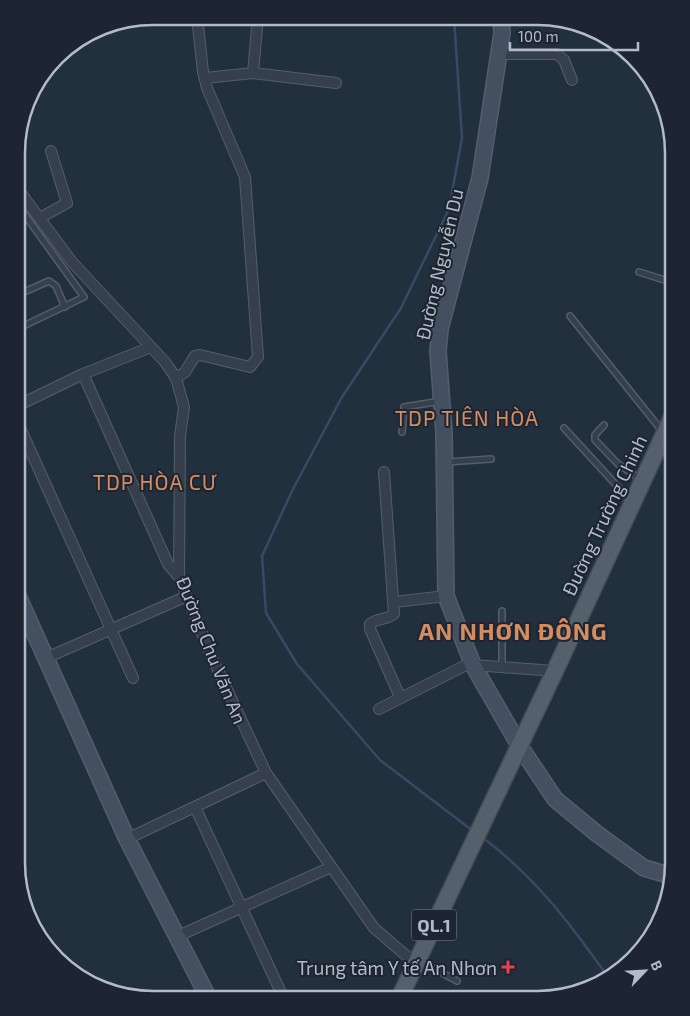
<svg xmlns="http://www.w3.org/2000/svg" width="690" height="1016" viewBox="0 0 690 1016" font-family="'Exo 2',sans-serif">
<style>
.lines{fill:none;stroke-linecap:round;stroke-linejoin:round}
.stream{stroke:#364b63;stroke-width:2.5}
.lane-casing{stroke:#545e6a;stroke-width:8}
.street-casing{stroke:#545e6a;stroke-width:12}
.secondary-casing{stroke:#545e6a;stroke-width:18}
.primary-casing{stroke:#424c58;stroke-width:19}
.lane{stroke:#36404c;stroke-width:5}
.street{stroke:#36404c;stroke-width:10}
.secondary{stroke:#44505f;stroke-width:15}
.primary{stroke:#54606c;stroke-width:16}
.health-dot{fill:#e0444e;stroke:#1c2531;stroke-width:2}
.labels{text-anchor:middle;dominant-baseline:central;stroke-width:4;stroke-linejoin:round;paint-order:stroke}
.shield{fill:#1c2531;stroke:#858e9a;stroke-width:1}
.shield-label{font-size:18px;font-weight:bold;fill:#b2bbc7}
.street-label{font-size:19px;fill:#b2bbc7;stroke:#1c2531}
.poi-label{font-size:19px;fill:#b2bbc7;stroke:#1c2531;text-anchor:end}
.quarter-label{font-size:21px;letter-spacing:1px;fill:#d58c60;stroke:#1c2531}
.district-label{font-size:24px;font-weight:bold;letter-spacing:1px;fill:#d58c60;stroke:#1c2531}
.rim{fill:none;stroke:#b2bbc7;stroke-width:2.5}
</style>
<rect width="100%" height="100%" fill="#222f3c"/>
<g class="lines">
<path class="stream" d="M454 17 462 138 449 209 401 308 342 397 293 489 262 556 266 613 297 664 380 760 473 831
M482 837C536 878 569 922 608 977"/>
<defs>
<path id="lane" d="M639 272 674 283
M17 295 49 281 56 286 65 307
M570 316 662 431
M17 329 84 297 17 204
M604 425 595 435V440L618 464 640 479
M564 428 630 500
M402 432 404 407 441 401
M447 462 491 459
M502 611V667
M420 961 457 981"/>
<path id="street" d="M499 54H557L564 60 572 80
M253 73 258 17
M205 78 253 73 336 83
M17 188 72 262 165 362 176 378 184 407 180 436 179 577 210 653 266 773 374 928 416 964
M40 218 67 203 51 151
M83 374 168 564 179 577
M176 378 185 372 195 356 200 355 250 367 258 357 245 177 207 88 203 72 197 16
M17 406 83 374 151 347
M17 421 133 678
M384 472 394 614C387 620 377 618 370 624V629L400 697
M394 602 446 596
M46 658 187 596
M473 665 555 671
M379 709 472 662
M195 807 284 999
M127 839 266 773
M176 937 331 867"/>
<path id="secondary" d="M501 17 502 33 480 178 440 329 438 351 444 433 446 596 473 665 519 745 555 799 596 833 644 868 672 876
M17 594 127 839 209 999"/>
<path id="primary" d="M399 999 555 671 674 413"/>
</defs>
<use href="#lane" class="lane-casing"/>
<use href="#street" class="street-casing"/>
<use href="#secondary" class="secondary-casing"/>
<use href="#primary" class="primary-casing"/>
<use href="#lane" class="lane"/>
<use href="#street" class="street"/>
<use href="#secondary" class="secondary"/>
<use href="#primary" class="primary"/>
</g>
<path class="health-dot" d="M505.5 959.5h5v5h5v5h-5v5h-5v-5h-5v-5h5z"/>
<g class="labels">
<rect class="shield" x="411.5" y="909.5" width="45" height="31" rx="4"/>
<g class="shield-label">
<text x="434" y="925">QL.1</text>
</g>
<g class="street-label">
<text transform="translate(439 264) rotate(-77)">Đường Nguyễn Du</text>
<text transform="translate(604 515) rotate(-65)">Đường Trường Chinh</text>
<text transform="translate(212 650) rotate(68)">Đường Chu Văn An</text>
</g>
<g class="poi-label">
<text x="497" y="967">Trung tâm Y tế An Nhơn</text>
</g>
<g class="quarter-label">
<text x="467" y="417">TDP TIÊN HÒA</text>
<text x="155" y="481">TDP HÒA CƯ</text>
</g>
<g class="district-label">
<text x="513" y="630">AN NHƠN ĐÔNG</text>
</g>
</g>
<path d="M0 0H690V1016H0ZM153 25H537A128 128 0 0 1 665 153V863A128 128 0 0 1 537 991H153A128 128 0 0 1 25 863V153A128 128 0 0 1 153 25Z" fill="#1c2531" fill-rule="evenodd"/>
<path class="rim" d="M153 25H537A128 128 0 0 1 665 153V863A128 128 0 0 1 537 991H153A128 128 0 0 1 25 863V153A128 128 0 0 1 153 25Z"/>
<g transform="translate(645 971) rotate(65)" stroke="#1c2531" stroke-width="4" paint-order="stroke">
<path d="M0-4L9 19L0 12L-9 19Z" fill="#b2bbc7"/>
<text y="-8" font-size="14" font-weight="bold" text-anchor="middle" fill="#b2bbc7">B</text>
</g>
<path d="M510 42v8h128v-8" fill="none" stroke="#b2bbc7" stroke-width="2.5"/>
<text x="518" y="42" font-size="15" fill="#b2bbc7" stroke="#1c2531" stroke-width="4" paint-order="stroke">100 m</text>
</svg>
